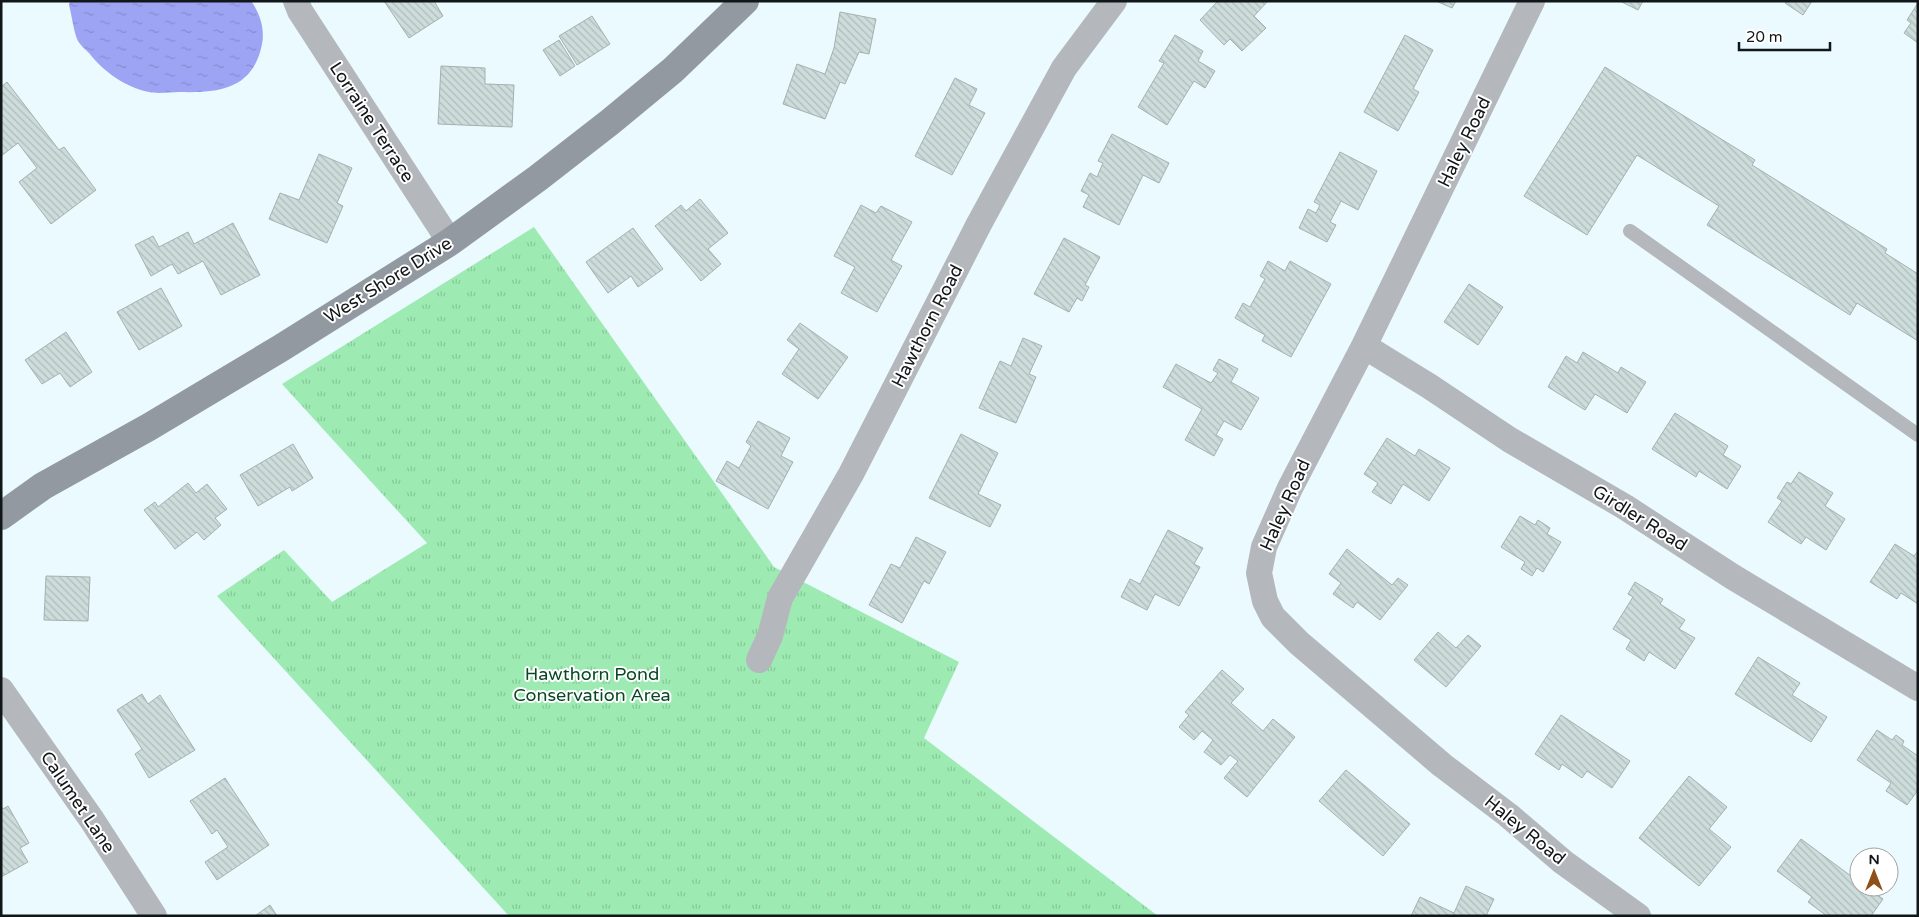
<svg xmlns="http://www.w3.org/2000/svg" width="1919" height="917" viewBox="0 0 1919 917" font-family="'Varela Round',sans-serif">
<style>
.grass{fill:url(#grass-tufts)}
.water{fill:url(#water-ripples)}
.building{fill:url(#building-back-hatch);stroke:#a3b2af}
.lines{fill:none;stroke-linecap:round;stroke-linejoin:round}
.service{stroke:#b4b8bc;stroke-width:14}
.minor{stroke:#b4b8bc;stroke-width:26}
.secondary{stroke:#9399a0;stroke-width:28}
.labels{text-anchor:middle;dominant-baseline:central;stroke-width:4;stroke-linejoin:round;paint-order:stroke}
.street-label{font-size:18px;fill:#111618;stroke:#fff}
.park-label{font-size:18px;fill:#094824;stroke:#fff}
</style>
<defs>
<pattern id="grass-tufts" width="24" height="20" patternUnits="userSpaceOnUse" patternTransform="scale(1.25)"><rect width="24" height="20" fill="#9debb2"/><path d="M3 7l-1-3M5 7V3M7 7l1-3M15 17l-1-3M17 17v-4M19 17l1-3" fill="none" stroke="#86c998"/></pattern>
<pattern id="water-ripples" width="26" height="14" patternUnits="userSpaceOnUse" patternTransform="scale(1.25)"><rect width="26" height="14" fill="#9ea4f4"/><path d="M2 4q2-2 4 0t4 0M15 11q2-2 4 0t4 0" fill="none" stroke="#878cd0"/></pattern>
<pattern id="building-back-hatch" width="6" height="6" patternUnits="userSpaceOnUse" patternTransform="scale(1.25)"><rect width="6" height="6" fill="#cddddb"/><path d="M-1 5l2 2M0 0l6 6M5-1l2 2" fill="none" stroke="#afbdbb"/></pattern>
</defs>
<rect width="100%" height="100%" fill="#eafafe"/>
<path class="grass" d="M534 227 774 567 959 662 924 738 1158 916H509L217 596 284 550 332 602 427 543 282 384Z"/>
<path class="water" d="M70 1H251C260 13 265 29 262 44 253 90 218 93 179 92 170 92 158 94 149 92 125 87 104 72 89 53 85 49 79 44 77 39 73 28 72 16 69 5Z"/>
<path class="building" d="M384 1H434L443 16 409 38Z
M1218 1H1268L1254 16 1266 28 1242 51 1230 39 1224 45 1200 20Z
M1436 1H1456L1452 8Z
M1620 1H1643L1638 10Z
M1787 1H1812L1803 15 1785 3Z
M1918 3V43L1904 33 1911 23 1907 20Z
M840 12 876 19 869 54 859 52 845 84 840 82 825 119 783 104 797 64 825 74 834 48Z
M592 16 610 44 577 65 559 36Z
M1175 35 1203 51 1198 61 1215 71 1205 88 1194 81 1167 125 1138 107 1164 63 1159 61Z
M1405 35 1433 50 1413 89 1419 92 1398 131 1364 112Z
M559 40 575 66 560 76 543 50Z
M441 66 485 68V84L514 85 512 127 438 124Z
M1605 67 1755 160 1752 165 1887 249 1885 253 1918 274V341L1857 303 1850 315 1707 225 1719 206 1637 155 1587 235 1524 196Z
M955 78 977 89 969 105 985 113 952 175 915 156Z
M7 82 59 150 64 147 96 190 51 224 19 182 37 168 18 143 1 156V87Z
M1112 134 1169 163 1159 183 1143 175 1119 225 1083 207 1089 195 1081 191 1090 173 1097 177 1103 163 1098 161Z
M1340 152 1377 171 1358 210 1341 201 1330 222 1336 225 1327 242 1299 228 1308 209 1316 213 1320 205 1314 202Z
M319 154 352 168 337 203 343 206 327 243 269 219 280 193 299 200Z
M700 199 728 233 708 249 721 264 701 281 655 226 681 205 686 211Z
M861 205 876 213 881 206 912 222 891 260 902 266 877 312 841 293 855 267 834 256Z
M233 223 260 275 221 295 203 261 178 274 172 264 151 276 135 245 153 236 159 247 188 232 194 244Z
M633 228 663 269 638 287 631 276 608 293 586 262Z
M1064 238 1100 257 1085 285 1089 287 1082 301 1077 298 1069 312 1034 294Z
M1268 261 1285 271 1290 261 1331 284 1291 357 1262 341 1265 335 1235 318 1243 303 1250 307 1265 279 1260 276Z
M1469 284 1503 307 1478 345 1444 322Z
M161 288 182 326 139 350 117 312Z
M800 323 848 357 818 399 782 374 799 349 787 340Z
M66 332 92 372 70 387 60 373 42 384 25 360Z
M1023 338 1042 346 1029 374 1036 377 1016 423 979 408 1000 361 1011 366Z
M1583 352 1618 373 1621 367 1646 382 1627 413 1595 394 1585 410 1548 387 1566 356 1577 363Z
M1219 359 1238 369 1231 382 1259 398 1241 430 1224 421 1216 435 1223 439 1214 456 1185 440 1202 409 1163 387 1176 364 1211 383 1218 373 1213 370Z
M1675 413 1728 446 1723 455 1741 466 1727 489 1699 471 1696 477 1652 449Z
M758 421 790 438 781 456 793 462 768 509 716 481 727 461 739 468 751 446 746 442Z
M961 434 998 453 978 494 1001 505 990 527 929 498Z
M1387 438 1415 456 1419 449 1450 468 1429 501 1403 484 1391 504 1372 492 1378 483 1364 474Z
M293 444 313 478 292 491 290 487 258 506 240 475Z
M1799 472 1833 493 1825 506 1845 519 1826 550 1806 537 1801 544 1768 522 1782 501 1777 498 1787 482 1791 484Z
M188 483 196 493 207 484 227 509 215 518 221 525 204 540 197 532 175 549 144 510 155 502 158 507Z
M1520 516 1535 525 1538 520 1550 528 1547 534 1561 542 1543 572 1537 568 1532 576 1521 569 1525 562 1501 547Z
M1168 530 1203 548 1194 564 1200 567 1179 606 1155 594 1147 610 1121 597 1130 579 1140 584Z
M916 537 946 552 929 584 924 581 902 623 869 605 891 564 900 568Z
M1895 544 1914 556 1918 551V604L1901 593 1897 599 1870 582Z
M1347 549 1392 585 1398 578 1408 585 1380 620 1357 602 1353 608 1333 594 1341 583 1329 574Z
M46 576 90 577 88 621 44 620Z
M1635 582 1663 599 1660 604 1685 620 1679 629 1695 638 1675 669 1649 652 1644 661 1626 649 1631 640 1613 629 1633 597 1628 594Z
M1438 632 1456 648 1468 635 1481 646 1446 687 1414 660Z
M1758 657 1800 683 1792 695 1827 717 1811 742 1735 694Z
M1222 670 1244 689 1231 703 1263 731 1273 719 1295 737 1247 797 1224 778 1238 761 1230 755 1221 765 1204 752 1213 740 1202 731 1194 740 1179 727 1189 715 1185 712Z
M142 694 148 704 160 695 195 750 149 778 135 754 142 749 117 710Z
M1561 715 1630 761 1612 788 1587 771 1582 778 1562 764 1559 770 1535 754Z
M1877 730 1892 740 1896 735 1904 741 1902 745 1918 756V790L1907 805 1886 791 1891 783 1857 760Z
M1346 770 1410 824 1383 856 1319 801Z
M1689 776 1727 807 1709 829 1731 847 1699 886 1639 838Z
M225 778 269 845 217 880 205 862 228 847 217 830 212 834 190 801Z
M1 806 3 809 8 806 29 843 20 848 28 862 1 877Z
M1801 839 1859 882V887H1866L1883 899 1871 916H1827L1808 902 1812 897 1777 871Z
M1466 886 1494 899 1486 916H1411L1420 897 1454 913Z
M270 905 277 916H255Z"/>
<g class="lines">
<path class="service" d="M1630 231 1918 435"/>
<path class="minor" d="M296 1 300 11 450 242
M1532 1 1364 346 1290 488 1264 547 1259 573 1265 601 1273 617 1299 643 1442 765 1508 815 1563 862 1638 916
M1364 346 1429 386 1510 440 1625 507 1733 577 1918 688
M759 660 770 636 780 598 851 474 979 224 1064 68 1114 1
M1 690 92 820 154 916"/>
<path class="secondary" d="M1 516 43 486 149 427 281 348 450 242 538 178 610 122 673 70 745 1"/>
</g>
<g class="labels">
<g class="street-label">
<text transform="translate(372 122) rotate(57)">Lorraine Terrace</text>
<text transform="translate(1464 142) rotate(-64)">Haley Road</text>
<text transform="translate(388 280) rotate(-32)">West Shore Drive</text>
<text transform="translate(927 326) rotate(-63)">Hawthorn Road</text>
<text transform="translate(1285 505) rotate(-66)">Haley Road</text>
<text transform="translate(1640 518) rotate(32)">Girdler Road</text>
<text transform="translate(78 802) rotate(56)">Calumet Lane</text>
<text transform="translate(1525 830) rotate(39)">Haley Road</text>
</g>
<g class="park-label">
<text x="592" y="674">Hawthorn Pond<tspan x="592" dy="21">Conservation Area</tspan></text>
</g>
</g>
<rect width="1919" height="917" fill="none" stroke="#111618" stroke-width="5"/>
<g transform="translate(1874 872)"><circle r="24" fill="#ffffff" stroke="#a0a2a3"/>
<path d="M0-4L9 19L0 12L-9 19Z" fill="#8f4f18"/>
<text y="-8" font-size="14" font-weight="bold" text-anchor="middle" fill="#111618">N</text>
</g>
<path d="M1739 42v8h91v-8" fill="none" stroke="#111618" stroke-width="2.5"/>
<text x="1746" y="42" font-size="15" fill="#111618" stroke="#ffffff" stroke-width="4" paint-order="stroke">20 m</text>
</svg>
